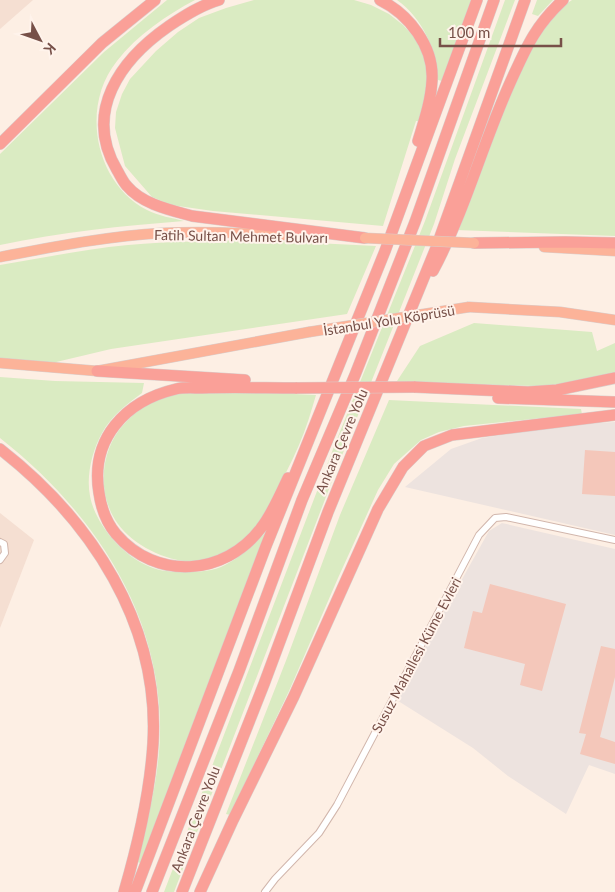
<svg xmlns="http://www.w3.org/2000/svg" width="615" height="892" viewBox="0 0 615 892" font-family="Lato,sans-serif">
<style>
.residential{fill:#f5dfd2}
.industrial{fill:#ede3df}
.green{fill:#daebc2}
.building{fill:#f4c7ba}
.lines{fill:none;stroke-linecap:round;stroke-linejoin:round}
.minor-casing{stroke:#d1b6ac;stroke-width:8}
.trunk-casing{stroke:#d9cecc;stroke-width:11}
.motorway-casing{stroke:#d9cecc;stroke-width:12}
.minor{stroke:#fff;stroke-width:6}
.trunk{stroke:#fcb399;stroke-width:10}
.motorway{stroke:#faa098;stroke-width:11}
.trunk-bridge-casing{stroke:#d9cecc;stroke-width:11;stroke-linecap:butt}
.motorway-bridge-casing{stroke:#d9cecc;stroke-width:12;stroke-linecap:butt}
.trunk-bridge{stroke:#fcb399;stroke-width:10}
.motorway-bridge{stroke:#faa098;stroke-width:11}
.labels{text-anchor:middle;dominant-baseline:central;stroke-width:4;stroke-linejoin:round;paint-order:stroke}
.street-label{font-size:14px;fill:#775048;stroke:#fff3eb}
</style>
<rect width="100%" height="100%" fill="#fdefe4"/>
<path class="residential" d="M0 0H33L0 29Z
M0 513 34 540 0 628Z"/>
<path class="industrial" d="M615 422V535L405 487 451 449 482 438 566 425Z
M502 523 615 549V774L589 765 566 814 508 776 473 748 395 699 489 531Z"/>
<path class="green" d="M167 0H195C167 15 137 35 117 61 80 107 95 183 147 210 158 216 173 218 184 221 122 226 61 232 0 245V154L104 52Z
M254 0H354L371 5 389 14 403 25 415 38 423 54 428 76 426 96 419 121H416L383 226 213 211 171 205 152 197 125 166 115 128 116 112 122 94 130 79 156 51 178 32 199 18 226 8Z
M397 0H473L442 81 438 80C435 48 424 20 397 0Z
M505 0H515L455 159 434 224 339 463 174 892H164L335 444 425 221Z
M537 0H553L538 16 532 14Z
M572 0H615V236L456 230C467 201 478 173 490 144 506 102 532 24 572 0Z
M254 240 376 246 347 314 111 349 52 363 0 360V265C43 258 85 249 128 245 170 241 212 241 254 240Z
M474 323 592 332 597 351 615 343V373L562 384 536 386 414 383 397 381 420 346Z
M0 377 55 381 144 383 142 393C127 404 111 416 102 433 92 451 86 476 90 496 95 523 121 554 146 565 156 570 168 572 179 572 193 572 208 572 221 567 239 559 252 546 266 532L258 558 142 864 136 861C151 811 164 756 159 704 150 595 84 504 0 438Z
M246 392 316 395C311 412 306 429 299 445 291 464 281 482 272 499 264 514 257 530 245 540 240 544 234 547 228 550 224 552 220 555 215 557 184 571 137 550 118 524 96 494 100 449 125 423 137 410 153 400 170 396 194 390 221 393 246 392Z
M389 400 581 409 582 414 464 426 439 432 421 440 394 464 378 490 338 578 289 691 230 815 226 814 287 658 340 515Z"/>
<path class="building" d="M585 450 615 452V496L582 494Z
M490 584 566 604 542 691 520 685 525 664 464 648 473 611 482 613Z
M601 646 615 649V677L600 737 615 742V764L580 754 586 734 579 733Z"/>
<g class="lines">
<defs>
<path id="minor" d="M0 542 4 544 5 553 0 560
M265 892 275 879 319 833 337 805 479 535 495 518 506 517 615 540"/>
<path id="trunk" d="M544 247 615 251
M0 257C53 247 108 236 162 233 214 231 267 234 319 237
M469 307 560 312 615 320
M0 363 97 371 309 332"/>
<path id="motorway" d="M219 0C201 5 184 16 169 26 120 60 83 112 117 170 120 175 123 182 127 186 142 204 170 210 192 216L365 238
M380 0C409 14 434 47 432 80 431 101 424 121 418 141
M0 144 102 43 155 0
M474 243 565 242 615 243
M433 271C465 211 482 145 510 83 526 48 534 27 563 0
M97 371 245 380
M414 387 528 392 557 390 615 378
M498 398 615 402
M0 449C91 520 160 624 153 743 150 793 138 844 124 892
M288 478C280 495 272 514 261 528 225 576 156 581 116 534 106 522 101 507 99 493 90 439 125 401 176 389 184 387 194 388 202 388 234 387 265 388 297 388
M135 892 266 546 385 251 477 0
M152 892 239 671 302 500 355 375 415 222 494 0
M182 892 264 684 328 512 436 248 525 0
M200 892 233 820 294 696 378 509 403 467 424 446 452 435 615 415"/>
</defs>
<use href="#minor" class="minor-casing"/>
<use href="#trunk" class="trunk-casing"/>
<use href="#motorway" class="motorway-casing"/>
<use href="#minor" class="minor"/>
<use href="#trunk" class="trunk"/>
<use href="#motorway" class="motorway"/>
<defs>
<path id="trunk-bridge" d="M365 238 474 243
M309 332 469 307"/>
<path id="motorway-bridge" d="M297 388 414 387"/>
</defs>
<use href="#trunk-bridge" class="trunk-bridge-casing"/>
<use href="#motorway-bridge" class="motorway-bridge-casing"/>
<use href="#trunk-bridge" class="trunk-bridge"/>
<use href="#motorway-bridge" class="motorway-bridge"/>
</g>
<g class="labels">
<g class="street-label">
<text transform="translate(241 236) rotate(1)">Fatih Sultan Mehmet Bulvarı</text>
<text transform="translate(389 320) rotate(-9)">İstanbul Yolu Köprüsü</text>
<text transform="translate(341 441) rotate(-67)">Ankara Çevre Yolu</text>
<text transform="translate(416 655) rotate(-62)">Susuz Mahallesi Küme Evleri</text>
<text transform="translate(195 819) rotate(-69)">Ankara Çevre Yolu</text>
</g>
</g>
<g transform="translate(40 40) rotate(131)" stroke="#fff3eb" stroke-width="4" paint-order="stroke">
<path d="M0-4L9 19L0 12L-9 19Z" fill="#775048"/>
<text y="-8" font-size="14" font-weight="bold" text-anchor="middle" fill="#775048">K</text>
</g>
<path d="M440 38v8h121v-8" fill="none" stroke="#775048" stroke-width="2.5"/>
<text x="448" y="38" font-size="15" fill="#775048" stroke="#fff3eb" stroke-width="4" paint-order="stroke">100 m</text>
</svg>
